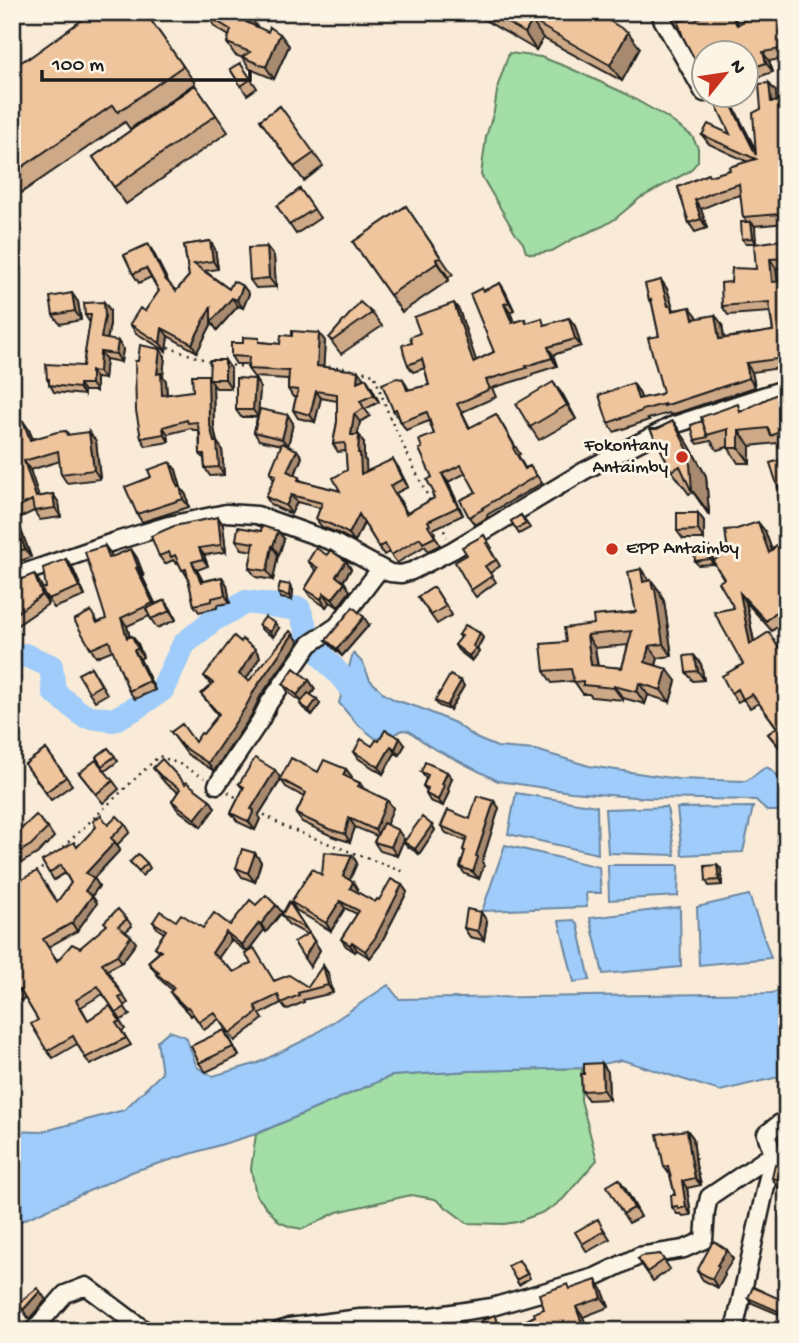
<svg xmlns="http://www.w3.org/2000/svg" width="799" height="1343" viewBox="0 0 799 1343" font-family="'Gochi Hand',sans-serif">
<style>
.green{fill:#a2dea5;stroke:#5f7d60;stroke-width:2}
.water{fill:#9fccfa;stroke:#6b86a1;stroke-width:2}
.lines{fill:none;stroke-linecap:round;stroke-linejoin:round}
.river{stroke:#9fccfa;stroke-width:24}
.minor-casing{stroke:#1c1c1c;stroke-width:21}
.path{stroke:#1c1c1c;stroke-width:2.5;stroke-dasharray:2 5;stroke-linecap:butt}
.minor{stroke:#fcf5e5;stroke-width:16}
.wall{fill:#cea988;stroke:#1c1c1c;stroke-width:2;fill-rule:evenodd}
.shaded-wall{fill:#a78a6f;stroke:#1c1c1c;stroke-width:2}
.building{fill:#efc59e;stroke:#1c1c1c;stroke-width:2;fill-rule:evenodd}
.poi-dot{fill:#c8321e;stroke:#fcf5e5;stroke-width:2.5}
.labels{text-anchor:middle;dominant-baseline:central;stroke-width:6;stroke-linejoin:round;paint-order:stroke}
.poi-label{font-size:19px;fill:#1c1c1c;stroke:#fcf5e5;text-anchor:end}
</style>
<rect width="100%" height="100%" fill="#f9ebd7"/>
<filter id="ink" filterUnits="userSpaceOnUse"><feTurbulence type="fractalNoise" baseFrequency=".0143" numOctaves="2"/><feDisplacementMap in="SourceGraphic" scale="14" xChannelSelector="R" yChannelSelector="G"/><feConvolveMatrix kernelMatrix="1 2 1 2 8 2 1 2 1" color-interpolation-filters="sRGB"/></filter>
<g filter="url(#ink)">
<path class="green" d="M509 53 541 57 567 67 620 91 666 117 692 136 698 148V161L690 171 640 198 615 219 603 226 573 239 552 251 532 254 526 252 523 243 515 233 481 175 486 137 494 111 498 85Z
M582 1068 581 1100 597 1160 563 1199 553 1207 541 1213 517 1222 504 1224 467 1223 435 1199 411 1195 337 1212 303 1229 291 1227 279 1222 256 1195 251 1169 256 1134 391 1076 470 1071Z"/>
<path class="water" d="M353 653 363 663 370 680 383 693 395 700 420 708 455 723 478 739 497 747 536 750 589 766 678 779 746 781 766 767 772 770 787 787V811H767L756 800 647 798 571 792 498 781 429 746 409 731 403 730 391 736 376 739 356 723 339 703Z
M516 793 597 806 598 854 508 834Z
M667 807 675 855 608 853 605 809Z
M753 807 743 852 682 855 677 808Z
M505 845 599 867 601 893H586L587 907 482 911Z
M608 865H679L678 896 609 900Z
M749 895 771 958 699 965 697 907Z
M680 907 681 967 603 974 590 918Z
M574 920 578 925 590 980 574 982 559 921Z
M388 985 399 999 772 993 787 988V1075L720 1091 622 1060 582 1068 470 1071 391 1076 256 1134 134 1171 12 1225V1131L41 1132 124 1110 162 1073 157 1041 169 1031 186 1037 197 1067 213 1076 258 1063 309 1038Z"/>
<g class="lines">
<path class="river" d="M12 658 25 655 51 666 54 692 84 716 113 720 134 709 162 690 184 644 213 620 246 602 299 609 311 642 325 659 351 687 371 698"/>
<defs>
<path id="minor" d="M667 12 662 19 704 93
M12 577 113 542 169 525 226 513 257 515 333 542 390 573 401 574 412 571 453 550 584 471 671 426 787 388
M217 785 260 721 269 703 310 644 337 626 380 569
M33 1331 65 1294 86 1286 146 1331
M278 1331 289 1327 360 1318 432 1316 492 1307 595 1277 639 1256 684 1249 704 1240 706 1211 709 1197 773 1154 787 1159
M734 1331 773 1154 766 1134 780 1123H787"/>
</defs>
<use href="#minor" class="minor-casing"/>
<path class="path" d="M168 347 211 362
M225 365 249 367
M322 367H340L374 374 390 418 431 503
M441 524 447 537
M228 792 240 800
M258 811 285 827 406 873
M58 852 159 756 182 765 204 778
M36 874 46 864"/>
<use href="#minor" class="minor"/>
</g>
<path class="wall" d="M145 12 195 83 130 129 125 122 12 199V68L29 58Z
M207 12H245L257 28 268 32 280 34 289 46 274 79 250 69 243 58 235 55 227 43 229 36 215 27 207 15 208 13Z
M471 12H594L640 48 622 81 543 38 536 50Z
M693 12H731L738 24 757 12H787V58L769 61 773 72 746 81V52Z
M240 63 257 88 247 95 230 69Z
M195 85 228 132 126 204 93 157Z
M776 92V101H787V204L785 205 786 223 754 226 756 243H746L742 239 747 222 743 217 741 195 725 199 701 209 707 228 695 232 689 223 678 187 730 170 748 162 709 144 702 135 730 134 726 94H727L756 151 761 109Z
M280 106 323 166 304 181 260 120Z
M300 189 320 218 296 234 277 206Z
M406 206 453 275 448 277 449 280 402 312 353 242Z
M781 240 783 243H787V267L776 268 778 282H787V367L752 372 755 387 671 415 669 413 648 419 649 420 614 432 608 423 639 392 641 399 661 394 663 392 659 336 652 303 649 300 661 280 667 289 674 310 690 307 697 318 722 324 724 338 773 331 770 312 728 315 722 306 731 282 756 269Z
M210 241 215 249 218 269 205 271 229 289 243 286 249 294 243 308 238 306 217 330 212 323 197 352 168 336 166 351 136 333 130 324 145 311 159 291 151 277 139 283 133 274 148 244 153 252 168 283 176 291 189 276 184 245Z
M267 247 274 256 276 287 256 288 250 280Z
M500 283 505 291 514 310 510 312 514 322 525 319 527 323 547 325 569 318 575 326 581 346 553 355 557 366 532 374V376L492 388 496 397 462 412 470 428 496 414 520 454 518 455 525 468 530 466 542 483 487 515 488 517 475 525 469 517 476 492 466 473 448 482 463 515 433 529 435 533 434 534 440 545 428 551 425 546 397 563 389 552 384 555 364 523 355 542 338 533 322 527 316 519 320 508 297 502 291 514 271 505 266 497 274 479 270 473 282 445 259 440 254 432 257 417H241L236 410 255 379 260 387 258 414 293 423 288 446 302 457 295 475 302 481 340 491 347 470 346 451 338 452 333 444 337 422V401L321 398 315 422 298 418 293 410 296 397H293L288 389V379L254 377 248 369 249 364H236L231 356 243 343 262 342 280 344 292 336 319 333 325 341 323 367 364 379 371 386 379 402 365 409 370 416 360 422 357 435H359L364 443V459L366 461V472L398 467 408 487 396 493 407 513 434 498V493L432 477 422 448 434 434 429 421 406 430 393 410 403 379 409 390 429 385 425 368 413 372 408 365 412 343 420 333 459 310 476 361 494 352 484 291Z
M78 302 81 320 60 324 53 315Z
M104 302 110 310V324L107 340 123 349 121 362 106 359 104 379 96 378V391H84V395L54 392 47 379 83 366 90 323 85 315Z
M372 313 382 326 341 354 329 338Z
M165 356 163 376 166 381 167 395 193 391 209 377 231 369V388H216L213 384 214 428 217 442 222 449 224 475 210 476 205 468 204 459 200 454 199 430H193L191 428 168 434 169 442 146 446 141 438 138 361Z
M787 389V448L782 451 777 443 750 446V463H738L728 447 717 450 711 441 698 444 695 440 702 421 743 411Z
M563 395 576 419 539 440 530 427Z
M23 421 29 430 33 439 66 431 69 435 96 441 100 479 67 483 61 474 60 461 30 470 39 497 53 494 59 503 61 517 40 520 34 511 17 519 31 557 21 561 15 553 12 554V425Z
M673 421 689 445 706 476 709 513 708 514 693 492 689 494 672 471 657 429Z
M176 470 181 488 186 495 189 507 142 522 137 514Z
M698 513 704 521V539H683L677 531Z
M521 515 530 528 519 534 511 521Z
M218 517 223 525 226 552 204 555 208 566 197 570 203 581 222 577 227 585 230 603 217 605V608L199 612 194 605 188 578 179 563 177 564 173 560 165 564 159 556Z
M261 531H278L284 539 279 555H278L273 580 256 577 249 568 253 551 242 549 236 540Z
M765 531 772 550 787 534V618L772 631 746 602 754 641 779 646 787 639V757L768 734 777 728 759 703 750 708 743 699 738 702 731 693 743 664 734 608 724 579 713 561V564L698 565 695 561 712 552 713 561Z
M484 535 492 548 490 549 500 566 490 573 496 582 476 597 471 590 467 555Z
M105 546 112 557 131 549 137 558 144 576H142L155 604 165 600 171 609 176 620 157 628 149 616 127 626 130 637 132 636 138 644 143 657 140 659 155 690 135 699 129 691 113 650 96 657 91 649 96 619 98 623 106 619Z
M327 555 346 561 351 569 343 582 350 591 338 607 330 602 326 607 311 597 305 589 316 571 308 561Z
M66 559 72 567 85 596 54 608 45 594 48 604 16 626 12 620V583H40L43 589 46 588Z
M641 569 649 581 651 580 660 592 661 596 664 601 672 656 658 658 656 666 676 681 670 702 648 695 645 704 623 698V700L592 697 589 694H583L574 681 552 683 544 671 566 642 636 612ZM628 645 622 668 598 666 595 648Z
M434 587 452 615 437 624 418 597Z
M293 590 292 600 281 598 278 593Z
M259 625 279 628 273 637 262 630Z
M369 625 342 656 332 647 326 640Z
M480 633 483 638 477 649 479 652 472 661 458 650 455 645 461 638 459 635Z
M293 634 299 642 260 697 251 716 214 771 187 754 171 732 195 742 203 734 218 715 201 694 211 685 204 676 241 642 255 649 260 657 246 679 249 681Z
M12 663 20 678 12 682Z
M701 664 704 680 693 681 686 672Z
M91 667 107 694 95 701 89 692Z
M309 680 315 689 311 695 320 704 312 715 303 708 300 704 301 702 289 693 283 684Z
M461 681 464 686 450 710 439 706 435 701Z
M379 741 405 745 399 755 395 753 383 774 359 759 354 752 372 746Z
M108 748 118 761 105 771 96 757Z
M46 749 72 785 51 800 25 764Z
M153 768 185 784 210 800 215 808 201 827 177 809 172 801 178 792 166 784Z
M346 769 352 777 351 779 360 783 364 789 387 800 393 808 386 825 404 839 397 856 380 851 374 842 377 836 355 827 350 842 334 837 302 822 296 814 304 797 286 787 281 780 258 816 260 819 255 830 238 822 231 813 243 789 239 784Z
M421 772 452 778 448 789 449 791 443 806 430 801 426 794 427 791 423 786 426 779Z
M79 773 113 781 119 789 103 803Z
M494 801 499 808 482 862 484 865 479 879 465 874 460 867 465 852 463 850 466 841 446 833 441 826 470 819Z
M12 819 19 831 48 828 54 837 37 854 12 868Z
M125 824 130 832 117 845 120 850 94 878 99 886 92 896 97 903 77 931 48 947 57 960 80 948 127 919 132 926 125 932 136 943 122 962 107 970 128 1003 124 1006 130 1015 121 1020 103 994 81 1007 88 1020 110 1006 125 1029 122 1031 131 1045 90 1065 77 1044 53 1058 47 1051 38 1020 25 998 12 1005V934L20 930 57 902 71 883 65 873 54 880 42 861 78 847 108 825Z
M432 825 435 830 419 854 407 846 404 842Z
M255 853 261 862 255 882 242 877 236 868Z
M352 855 357 863 349 880 353 882 358 890 357 892 375 902 402 885 407 892 380 945 370 958 357 950 355 952 346 946 341 939 357 914 345 908 331 931 296 910 291 902 322 875Z
M130 862 147 863 150 868 142 876Z
M721 869 722 885 709 886 706 881Z
M289 902 320 950 310 967 306 934 288 924 282 915Z
M256 905 282 912 266 932 264 930 247 952 231 940 218 958 234 972 308 987 328 973 333 993 303 1000 304 1002 286 1010 281 1003 260 1014 263 1019 235 1041 219 1019 204 1030 193 1014 191 1016 175 999 170 992 172 990 162 981 148 962 159 952 155 947 164 933 158 929 153 922 176 921 203 928 230 925Z
M487 921 484 940 470 937 464 928Z
M12 1026 18 1036 12 1039Z
M224 1030 230 1039 239 1056 206 1072 199 1063Z
M602 1063 608 1072 609 1099 588 1100 582 1091 584 1074Z
M687 1130 693 1138 696 1165 701 1185 687 1188 691 1215 683 1216 681 1214H677L672 1207 675 1195 670 1175 664 1167Z
M787 1167V1189L778 1187 772 1178Z
M619 1179 625 1188 641 1217 629 1223 623 1214Z
M603 1228 610 1239 587 1252 582 1244Z
M727 1250 733 1259 724 1273 725 1275 718 1288 703 1280 697 1271Z
M660 1254 670 1269 653 1281 638 1259Z
M522 1264 530 1278 519 1285 516 1280Z
M571 1288 602 1289 609 1307 583 1317 588 1331H486L500 1324 503 1330 525 1321 535 1316Z
M748 1298 784 1301 787 1304V1307L783 1316 752 1303Z"/>
<path class="shaded-wall" d="M244 12 249 18 250 16 258 28 246 22Z
M532 21 543 38 536 50 525 33Z
M628 32 640 48 622 81 610 65Z
M280 34 289 46 274 79 266 67Z
M763 52 769 61 773 72 766 63Z
M769 83 776 92 777 111 771 102Z
M726 94 728 96 763 164 756 155Z
M778 196 785 205 786 223 780 214Z
M695 200 701 209 707 228 701 219Z
M751 222 755 226 756 243 753 238Z
M210 241 215 249 218 269 213 261Z
M148 244 153 252 171 287 165 279Z
M267 247 274 256 276 287 269 278Z
M436 259 448 277 449 280 437 263Z
M770 259 776 268 779 291 772 282Z
M661 280 667 289 673 308 677 315 668 306Z
M500 283 505 291 514 310 509 302Z
M243 286 249 294 243 308 237 300Z
M72 293 78 302 81 320 75 311Z
M232 298 238 306 217 330 212 323 197 352 192 344 211 306Z
M104 302 110 310V324L106 346 101 338Z
M454 303 459 310 479 369 473 362Z
M504 304 510 312 517 330 512 323Z
M690 307 697 316 699 328 693 319Z
M715 315 722 324 725 348 719 339Z
M569 318 575 326 581 346 575 339Z
M162 328 168 336 166 351 160 343Z
M319 333 325 341 323 374 317 366Z
M118 341 123 349 121 362 116 354Z
M548 347 553 355 557 366 552 358Z
M160 349 165 356 163 376 166 381 167 403 162 395 157 374Z
M100 352 106 359 104 379 99 372Z
M225 360 231 369V388L225 379Z
M746 363 752 372 755 387 749 378Z
M91 371 96 378V391L91 384Z
M358 371 364 379 357 382Z
M208 375 213 384 214 428 217 444V442L222 449 224 475 219 467 209 421Z
M366 378 371 386 379 402 374 395Z
M255 379 260 387 258 417 253 410Z
M553 382 563 395 576 419 567 405Z
M633 383 639 392 645 408 638 399Z
M79 384 84 391V395L79 388Z
M316 391 321 398 315 422 310 415Z
M354 414 360 422 356 443 351 435Z
M288 415 293 423 288 446 282 439Z
M23 421 29 430 36 449 30 440Z
M673 421 689 445 706 476 709 513 692 490Z
M163 427 168 434 169 442 164 434Z
M739 431 750 446V463L739 448Z
M89 432 96 441 100 479 94 470Z
M359 435 364 443V459L366 461 367 482 361 474 358 453Z
M297 450 302 457 293 479 287 471Z
M393 459 398 467 408 487 403 479Z
M24 461 30 470 42 506 36 497Z
M170 462 176 470 181 488 186 495 189 507 183 499 178 487Z
M442 474 448 482 463 515 458 507Z
M53 494 59 503 61 517 55 508Z
M291 495 297 502 291 514 286 506Z
M12 513 17 519 31 557 25 549Z
M698 513 704 521V539L698 530Z
M359 514 364 522 355 542 349 534Z
M218 517 223 525 226 552 221 545Z
M758 522 765 531 776 562 769 553Z
M278 531 284 539 279 555 273 546Z
M105 546 111 554 115 566 109 558Z
M272 546 278 555 273 580 267 571Z
M709 547 712 552 713 564 710 559Z
M199 548 204 555 208 566 203 559Z
M131 549 137 558 144 576 138 567Z
M66 559 72 567 85 596 79 587Z
M346 561 351 569 341 584 336 576Z
M192 562 197 570 206 589 201 582Z
M136 568 142 576 159 611 153 603Z
M641 569 650 582H643Z
M34 574 40 583 48 604 42 595Z
M222 577 227 585 230 603 225 595Z
M651 580 660 592 661 596 664 601 672 656 663 644Z
M345 583 350 591 338 607 332 599Z
M290 585 293 590 292 600 289 596Z
M324 593 330 602 326 607 321 599Z
M740 593 746 602 756 653 750 644Z
M165 600 171 609 176 620 170 611Z
M364 617 369 625 342 656 337 649Z
M121 618 127 626 132 647 127 638Z
M275 623 279 628 273 637 270 632Z
M480 633 483 638 477 649 479 652 472 661 469 656Z
M293 634 299 642 260 697 251 716 214 771 208 763 255 689Z
M587 635 595 648 599 677 591 665Z
M132 636 138 644 143 657 138 649Z
M649 646 658 658 653 674 645 662Z
M255 649 260 657 245 681 239 674Z
M134 650 140 659 155 690 149 681Z
M694 655 701 664 704 680 698 671Z
M667 669 676 681 670 702 661 690Z
M309 680 315 689 303 704 297 695Z
M461 681 464 686 450 710 447 706Z
M639 683 648 695 645 704 637 692Z
M614 686 623 698V700L614 688Z
M317 699 320 704 312 715 309 710Z
M400 738 405 745 399 755 395 749Z
M391 746 395 753 383 774 379 767Z
M346 769 352 777 349 784 343 775Z
M275 770 281 779 258 816 260 819 255 830 249 822 251 809Z
M447 772 452 778 448 789 449 791 443 806 438 800 442 784Z
M210 800 215 808 201 827 195 819Z
M387 800 393 808 381 838 375 830Z
M494 801 499 808 482 862 484 865 479 879 473 872 476 856Z
M349 818 355 827 350 842 345 834Z
M432 825 435 830 419 854 415 849Z
M398 830 404 839 397 856 391 847Z
M115 842 120 850 92 880 86 873Z
M255 853 261 862 255 882 248 873Z
M352 855 357 863 348 884 343 876Z
M717 865 721 869 722 885 719 880Z
M94 878 99 886 90 898 85 891Z
M353 882 358 890 355 895 350 888Z
M402 885 407 892 380 945 370 958 365 951Z
M92 896 97 903 77 931 72 923Z
M340 901 345 908 331 931 326 923Z
M276 905 282 912 266 932 261 924Z
M481 912 487 921 484 940 478 931Z
M259 923 264 930 247 952 242 945Z
M226 932 231 940 217 960 212 953Z
M309 933 320 950 310 967 304 958Z
M131 936 136 943 122 962 117 955Z
M352 942 357 950 355 952 350 945Z
M323 965 328 973 333 993 328 985Z
M224 1030 230 1039 239 1056 233 1047Z
M602 1063 608 1072 609 1099 603 1090Z
M687 1130 693 1138 696 1165 701 1185 695 1178 691 1158Z
M619 1179 625 1188 641 1217 634 1208Z
M682 1181 687 1188 691 1215 686 1207Z
M727 1250 733 1259 724 1273 725 1275 718 1288 712 1279 717 1265Z
M596 1280 602 1289 609 1307 602 1298Z
M40 1291 46 1300 29 1319 23 1310Z
M784 1301 787 1304V1307L783 1316 780 1312Z
M576 1307 583 1317 588 1331H585L584 1329Z"/>
<path class="building" d="M93 12H145L183 66 118 112 113 105 12 174V68L29 57V58Z
M209 12H244V13L250 16 246 22 268 32 270 27 280 34 266 67 242 57 250 52 227 43 231 30 207 15Z
M489 12H594L628 32 610 65 532 21 525 33Z
M709 12H730L737 25 758 12H787V48L763 52 766 63 746 70V52H704V77L683 37 678 22 699 14 697 19Z
M240 63 251 79 241 86 230 69Z
M769 83 771 102 787 101V194L778 196 780 214 743 217 739 184 719 190 695 200 701 219 689 223 678 187 708 174 709 176 730 170 729 167 756 159 702 135 708 124 730 134 711 94H726L756 155 753 113 761 109 759 84Z
M195 85 216 115 114 187 93 157Z
M280 106 314 153 294 167 260 120Z
M300 189 314 209 289 225 277 206Z
M406 206 441 258 436 259 437 263 390 295 353 242Z
M741 222H751L753 238 742 239Z
M781 240V244L787 243V258L770 259 772 282 786 281 787 355H784L785 358 746 363 749 378 664 406V404L642 410V411L608 423 599 395 633 383 638 399 661 394 663 392 648 338 659 336 651 299 649 300 645 284 661 280 668 306H671L672 311 690 307 693 319 715 315 719 339 773 331 769 302 722 306 721 283 731 282 732 268 756 269 754 244Z
M210 241 213 261 194 264 229 289 233 281 243 286 237 300 232 298 211 322V306L192 344 162 328 160 343 130 324 140 308 145 311 159 291 146 268 133 274 124 255 148 244 165 279 176 291 189 276 184 245Z
M267 247 269 278 250 280 248 248Z
M500 283 509 302 504 304 512 323 525 319 526 323 542 318 544 325 569 318 575 339 548 347 552 358 526 366 527 368 486 380 490 389 457 404 469 428 496 414 515 447 513 448 525 469 530 466 536 476 482 508 483 509 469 517 460 500 476 492 461 465 442 474 458 507 428 521 430 525 428 526 435 537 423 543 420 538 391 555 385 544 379 547 359 514 349 534 332 525 316 519 322 503 291 495 286 506 266 497 276 475 270 473 282 443 297 450 287 471 299 477 298 480 340 491 333 478 347 470 345 443 333 444 337 422V394L316 391 310 415 293 410 298 390 288 389 289 371 248 369 249 357 231 356V343H243V337L259 338V342L280 344 281 335 292 336V331L319 333 317 366 358 371 357 382 366 378 374 395 360 401 364 408 354 414 351 435H359L358 453H360L361 474 393 459 403 479 390 486 406 514 434 498 432 494 434 493 427 480 432 477 419 449 422 448 419 440 434 434 427 412 401 422 396 409 393 410 382 384 396 378 403 379 407 390 429 385 422 359 408 365 404 354 402 345 412 343 410 337 420 333 414 317 454 303 473 362 494 352 470 294 482 288 483 291Z
M72 293 75 311 53 315 50 297Z
M104 302 105 316 101 338 118 341 116 354 100 352 99 372 91 371V384H79V388L49 385V379H47L46 364 83 366 91 315H85L84 303Z
M360 302 372 313 332 341 329 338Z
M140 345 160 349 157 374 161 373 162 395 193 391 192 375H208L209 421 214 442H217L219 467 205 468 204 454H200V434L197 422 188 423 187 420 163 427 164 434 141 438 136 411 135 361H138Z
M210 360H225V379H209Z
M236 378 255 379 253 410H236Z
M553 382 567 405 530 427 516 404Z
M787 389V437L783 430 771 436 768 428 739 431V448H728V429L707 435 701 417 738 404 740 412Z
M260 409 288 415 282 439 254 432Z
M23 421 30 440 57 432 66 431 67 435 89 432 94 470 61 474 58 451 24 461 36 497 53 494 55 508 34 511 32 500 12 510V425Z
M673 421 689 452 692 490H691L680 466 672 471 650 429H657Z
M702 421 708 437 695 440 691 425Z
M787 458V509H785L770 463Z
M170 462 178 487 180 486 183 499 137 514 125 487 151 477 148 470Z
M677 513H698V530L677 531Z
M12 515 25 549 15 552 12 545Z
M521 515 526 524 516 529 511 521Z
M218 517 221 545 199 548 203 559 192 562 201 582 222 577 225 595 212 598V601L194 605 186 569 182 570 175 555 171 557 169 552 159 556 151 536 174 526Z
M758 522 769 553 787 534V602L766 621 740 593 750 644 769 632 778 647 787 639V755L768 734 777 727 752 694 743 699 738 689 731 693 722 676 743 664 714 612 734 608 719 582 724 579 713 561 728 552 725 530 737 529Z
M262 526 278 531 273 546H272L267 571 249 568 254 543 236 540 238 527 261 531Z
M484 535 488 542 486 543 496 560 485 566 492 576 471 590 455 562 467 555 462 547Z
M105 546 109 558 131 549 138 567 136 568 153 603 121 618 127 638 132 636 138 649 134 650 149 681 129 691 109 641 91 649 74 620 91 611 97 623 106 619 85 552Z
M709 547 710 559 695 561 694 549Z
M316 548 327 555 330 550 346 561 336 576 345 583 332 599 324 593 321 599 305 589 318 568 308 561Z
M66 559 79 587 48 599 41 589 46 588 43 568Z
M641 569 643 582 651 580 653 589H655L663 644 649 646 645 662 667 669 661 690 639 683 637 692 614 686V688L583 685V681L574 682 571 669 544 671 541 644 566 642 564 628 594 624 593 616 636 612 628 572ZM632 631 622 668 591 665 587 635Z
M34 574 42 595 12 616V583Z
M280 583 290 585 289 596 278 593Z
M434 587 446 606 431 615 418 597Z
M165 600 170 611 151 619 146 609Z
M353 607 364 617 337 649 326 640Z
M265 617 275 623 270 632 259 625Z
M465 625 480 633 473 646 476 648 469 656 455 645 462 636 459 635Z
M290 631 293 634 255 689 245 708 208 763 182 746 171 732 182 724 195 742 201 733 203 734 219 714 201 694 213 683 204 676 234 636 241 642 242 639 255 649 239 674 249 681Z
M694 655 698 671 686 672 684 656Z
M91 667 101 685 89 692 78 674Z
M294 668 309 680 297 695 283 684Z
M450 675 461 681 447 706 435 701Z
M308 693 317 699 309 710 300 704Z
M385 730 400 738 395 749 391 746 379 767 354 752 361 739 372 746 376 740 379 741Z
M108 748 115 756 102 766 96 757Z
M46 749 66 777 46 792 25 764Z
M787 757V772L780 766Z
M255 758 275 770 251 809 254 810 249 822 231 813 244 787 239 784Z
M291 758 318 772 324 760 346 769 343 775 360 783 358 786 387 800 375 830 349 818 345 834 329 829 296 814 306 793 280 779Z
M162 759 185 784 186 782 210 800 195 819 172 801 180 789 161 776 153 768Z
M96 760 113 781 96 794 79 773Z
M425 762 447 772 442 784 444 785 438 800 426 794 428 788 423 786 428 775 421 772Z
M477 796 494 801 476 856 478 857 473 872 460 867 465 851 463 850 467 837 441 826 448 810 470 819Z
M36 815 48 828 31 845 12 856V821L19 831Z
M101 815 108 825 117 816 125 824 111 838 115 842 86 873 94 878 85 891 92 896 72 923 43 939 57 961 72 944 80 948 107 925 104 922 118 909 127 919 118 926 131 936 117 955 102 963 123 996 119 998 125 1007 116 1013 98 986 76 1000 88 1020 110 1006 120 1021 116 1023 126 1038 85 1058 73 1036 47 1051 31 1024 38 1020 20 990 12 995V934L20 930 12 916V885L37 871 57 902 71 883 61 865 49 873 42 861 74 842 77 847 96 827 93 821Z
M422 817 432 825 415 849 404 842Z
M383 823 398 830 391 847 374 842Z
M242 849 255 853 248 873 236 868Z
M324 852 352 855 343 876 353 882 350 888 375 902 377 899 379 900 391 879 402 885 375 938 365 951 352 942 350 945 341 939 359 911 340 901 326 923 291 902 312 869 322 875Z
M138 854 147 863 139 871 130 862Z
M717 865 719 880 706 881 705 866Z
M266 895 276 905 261 924 259 923 242 945 226 932 212 953 234 972 251 963 245 954 254 948 274 981 289 975 308 987 323 965 328 985 298 993 299 995 281 1003 278 995 255 1006 258 1012 230 1033 214 1012 199 1022 188 1007 186 1008 170 992 174 988 157 974 159 973 148 962 161 951 155 947 166 930 153 922 160 911 176 921 181 914 203 928 214 913 230 925 250 900 256 905Z
M289 902 306 929 282 915Z
M467 909 481 912 478 931 464 928Z
M309 933 314 941 304 958 294 942Z
M224 1030 233 1047 199 1063 191 1046Z
M602 1063 603 1090 582 1091 581 1074H584V1064Z
M687 1130 691 1158 695 1178 682 1181 686 1207 678 1209 677 1206 672 1207 671 1195H675L668 1166 664 1167 657 1134Z
M775 1165 787 1167V1182L772 1178Z
M619 1179 634 1208 623 1214 607 1186Z
M598 1219 604 1231 582 1244 575 1232Z
M713 1241 727 1250 717 1265 719 1266 712 1279 697 1271Z
M660 1254 664 1260 647 1272 638 1259 642 1256Z
M519 1260 527 1274 516 1280 508 1266Z
M596 1280 602 1298 576 1307 584 1329 581 1331H502L525 1321 535 1316 534 1313 544 1309 539 1294 568 1284 570 1289Z
M753 1287 784 1301 780 1312 748 1298Z
M37 1288 40 1291 23 1310 18 1304Z
M494 1315 502 1331H486L481 1321Z
M384 1324 385 1331H373L372 1327Z"/>
</g>
<g class="poi-dot">
<circle cx="682" cy="457" r="7"/>
<circle cx="612" cy="549" r="7"/>
</g>
<g class="labels">
<g class="poi-label">
<text x="668" y="446">Fokontany<tspan x="668" dy="22">Antaimby</tspan></text>
<text x="626" y="549" text-anchor="start">EPP Antaimby</text>
</g>
</g>
<rect width="799" height="1343" fill="none" stroke="#fcf5e5" stroke-width="42"/>
<rect x="21" y="21" width="757" height="1301" fill="none" stroke="#1c1c1c" stroke-width="2.5" filter="url(#ink)"/>
<g transform="translate(725 74) rotate(60)"><circle r="33" fill="#fcf5e5" stroke="#a29e95" stroke-width="2"/>
<path d="M0-5L12 26L0 18L-12 26Z" fill="#c8321e"/>
<text y="-10" font-size="19" font-weight="bold" text-anchor="middle" fill="#1c1c1c">N</text>
</g>
<path d="M42 70v10h208v-10" fill="none" stroke="#1c1c1c" stroke-width="3.5"/>
<text x="52" y="70" font-size="21" fill="#1c1c1c" stroke="#fcf5e5" stroke-width="5" paint-order="stroke">100 m</text>
</svg>
